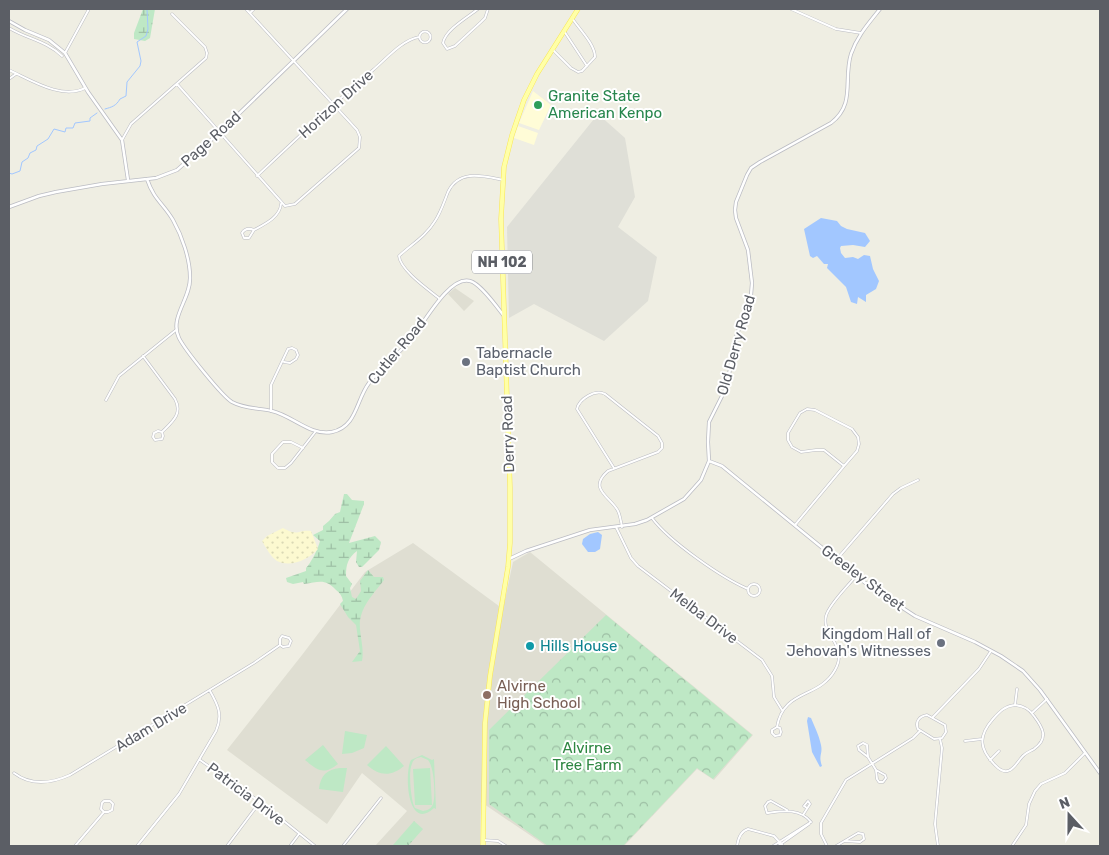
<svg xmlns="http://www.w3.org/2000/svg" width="1109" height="855" viewBox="0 0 1109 855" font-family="Rubik,sans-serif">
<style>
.commercial{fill:#fffcd7}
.industrial{fill:#dfdfd7}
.education{fill:#dfded2}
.grass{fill:#bee8c5;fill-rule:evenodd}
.forest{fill:url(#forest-crowns)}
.wetland{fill:url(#wetland-marsh)}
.sand{fill:url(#sand-dots)}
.park{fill:url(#park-tufts)}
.water{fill:#a2c7ff}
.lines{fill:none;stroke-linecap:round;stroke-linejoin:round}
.stream{stroke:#a2c7ff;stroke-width:1}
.minor-casing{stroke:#bbbcc3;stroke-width:3}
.tertiary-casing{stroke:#bbbcc3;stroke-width:4}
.primary-casing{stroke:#fae751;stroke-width:5}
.minor{stroke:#fff;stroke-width:2}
.tertiary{stroke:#fff;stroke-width:2.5}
.primary{stroke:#ffffa7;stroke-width:4}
.leisure-dot{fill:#2e9e5b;stroke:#fff;stroke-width:2}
.worship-dot{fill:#6b7280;stroke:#fff;stroke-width:2}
.culture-dot{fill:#0f9aa8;stroke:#fff;stroke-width:2}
.education-dot{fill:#8d6e63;stroke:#fff;stroke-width:2}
.labels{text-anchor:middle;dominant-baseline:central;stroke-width:4;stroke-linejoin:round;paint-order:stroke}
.shield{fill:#fff;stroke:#8c8e93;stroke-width:1}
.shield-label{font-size:14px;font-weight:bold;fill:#5b5e65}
.leisure-label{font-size:15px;fill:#27864d;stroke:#fff;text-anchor:start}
.street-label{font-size:15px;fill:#5b5e65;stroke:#fff}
.worship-label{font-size:15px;fill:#5b616d;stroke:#fff;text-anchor:start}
.culture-label{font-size:15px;fill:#0d838f;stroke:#fff;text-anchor:start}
.education-label{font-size:15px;fill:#785e54;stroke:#fff;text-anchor:start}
.park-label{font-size:15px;fill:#2f8742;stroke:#fff}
</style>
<defs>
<pattern id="forest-crowns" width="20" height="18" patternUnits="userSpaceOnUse" patternTransform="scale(1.25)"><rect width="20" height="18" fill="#bee8c5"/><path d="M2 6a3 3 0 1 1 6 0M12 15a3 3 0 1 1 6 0" fill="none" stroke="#9dbfa4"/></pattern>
<pattern id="wetland-marsh" width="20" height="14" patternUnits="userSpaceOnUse" patternTransform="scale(1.25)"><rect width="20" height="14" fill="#bee8c5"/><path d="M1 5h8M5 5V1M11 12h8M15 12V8" fill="none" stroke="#9dbfa4"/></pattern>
<pattern id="sand-dots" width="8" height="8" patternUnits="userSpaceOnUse" patternTransform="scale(1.25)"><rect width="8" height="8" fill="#fcf9d0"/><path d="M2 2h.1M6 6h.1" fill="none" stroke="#dad8b5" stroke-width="1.8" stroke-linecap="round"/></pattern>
<pattern id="park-tufts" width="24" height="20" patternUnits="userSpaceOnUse" patternTransform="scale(1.25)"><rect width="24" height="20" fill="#bee8c5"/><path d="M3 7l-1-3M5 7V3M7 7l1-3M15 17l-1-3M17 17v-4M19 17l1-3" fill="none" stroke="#9dbfa4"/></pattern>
</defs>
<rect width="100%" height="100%" fill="#efeee3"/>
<path class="commercial" d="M533 91 551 105 539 130 519 123Z
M518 126 538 133 534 145 514 138Z"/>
<path class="industrial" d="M598 114 625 138 635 197 618 227 657 257 648 301 604 341 534 304 509 318 507 227Z"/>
<path class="education" d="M455 288 474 301 464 311 448 294Z
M413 543 503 609 513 562 530 552 753 735 714 780 697 769 624 846H546L481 802 480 846H457L451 845 450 846H375L407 811 362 773 327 824 227 750 302 655 365 572Z"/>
<path class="grass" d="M345 731 367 735 364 748 352 753 342 754Z
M323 745 338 764C324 775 318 771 305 760Z
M386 746 404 766C391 777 379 776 367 765Z
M422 755 432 760 434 759 436 809 434 808C407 833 404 772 411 760ZM421 757 428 760C434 766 436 796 433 804 431 809 428 810 423 811L415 808C411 802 408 771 412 764 413 759 417 758 421 757Z
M340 768H347L343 792 319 789C320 776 327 769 340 768Z
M430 768 432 805H415L413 769Z"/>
<path class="forest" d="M606 615 752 735 713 779 697 768 623 846H548L489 804V730Z"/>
<path class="wetland" d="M143 9H155L150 38 145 41 134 39V33Z
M344 494H347L352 500 364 501V504L349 543 375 536 381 542 379 550 362 567H359L356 562 357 551C348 558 346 564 346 576L352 584 350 588 352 597 356 599 361 591 360 581 368 570 374 577H383L384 580C372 596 358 609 360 629 361 640 364 651 362 661L352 662 360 651 356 625 348 617 340 604 343 601C342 596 340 593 336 590 325 578 319 582 304 584L303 582 293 584 287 582 286 578 306 571V568C311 563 318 549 320 541L313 535 323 530V526L329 521 335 514 340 512Z"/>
<path class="sand" d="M283 528C299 537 298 529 311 531L318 549C309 559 291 568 277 561 271 557 266 548 262 541L267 536Z"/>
<path class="park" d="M414 821 423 829 408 846H394L393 845Z"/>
<path class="water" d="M821 218 837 221 841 226 847 229 865 233 870 241 865 247 853 245 841 246 840 248 841 253 845 258 853 257 858 259 864 255 870 256 873 269 879 281 876 289 866 295V302L858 297 857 304 851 302 846 287 827 268 828 264H824L817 256 813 258 810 256 804 229Z
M598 532 602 535 600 549 595 552H588L582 544 583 539 590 534Z
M808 717 811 718C815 728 819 735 821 745 823 754 818 755 822 766L820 767 812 752 807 721Z"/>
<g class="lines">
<path class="stream" d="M105 109C112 107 116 106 120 99L126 96 127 82 140 66 141 61 137 42 146 36 148 29 147 9
M9 173 12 174 20 171 22 162 28 158 30 153 36 150 37 146 48 139 54 129 65 132 66 128H73L75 123 90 121V118L97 113"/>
<defs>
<path id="minor" d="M478 9C468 17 445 30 443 43L447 49 455 46 481 22 485 18 488 9
M791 9 836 29 861 33
M250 13 254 9
M9 28C27 39 47 41 62 56
M564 31 587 66
M419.5 37a5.5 5.5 0 1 1 11 0a5.5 5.5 0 1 1-11 0Z
M552 49 571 68 578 72 582 71 595 57C595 44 579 29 572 18
M65 53 89 9
M9 70C31 80 62 100 85 88
M9 79 16 74
M177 84 285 206 295 204 359 148 360 137 357 130 246 9
M122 140 131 124 206 58 207 53 205 47 172 14
M257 176C295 140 333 104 373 70 386 59 402 40 419 37
M254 230 249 238H244L242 233C245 228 249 228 254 230 265 224 280 217 281 204
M440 299C429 290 400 270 399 256 412 244 426 236 435 221 441 212 444 202 448 192 459 169 483 176 503 180
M143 356 175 399C183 414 172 422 162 432L158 431 154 433 153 437 155 440 162 439 163 436 162 432
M106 400 119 376 176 330
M271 411V385L288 349 292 348 296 350 298 355 296 359 290 363 284 362
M303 448 291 442H283L272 454V462L278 468H285L291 463 316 431
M614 468 577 409C579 399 595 389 605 394L658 436 662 443V448L658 452 608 471C587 489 611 497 618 511 620 515 621 521 622 527
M652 518C669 541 722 578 748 589
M795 525 844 466 857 451 859 444 858 437 852 429 815 410 807 409 800 413 788 433V440L792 447 801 452 816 450H824L844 466
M616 527 631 558 638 566 762 660 772 676 774 697 782 710
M837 559 893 494 901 488 918 480
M748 590a6 6 0 1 1 12 0a6 6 0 1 1-12 0Z
M1015 705C1024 706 1029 709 1034 716 1043 728 1049 738 1034 749 1031 751 1027 752 1024 755 1016 762 1010 781 995 765 979 749 978 736 993 719 1000 711 1005 706 1015 705Z
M1015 705 1017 689
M1032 713 1047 699
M927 715 945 725 946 732 942 738 934 739 918 729C915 722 919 716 927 715Z
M933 717 979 669 991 651
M777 727 780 728 781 732 780 735 775 736 772 733V730L777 727C783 689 819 699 835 670 849 645 821 636 826 616 829 604 848 586 856 576
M965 741 982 739
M868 757 859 750 858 746 863 743 867 745 868 757 876 770 877 779 879 782H883L886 778 885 775 876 770
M200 760 260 802 315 846
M990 760 999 751
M14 773C31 786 50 784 70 775L254 663 280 645V639L282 636 289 638 291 641 289 646 283 647 280 645
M787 810 771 801 768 802 765 806 767 813C783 811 800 808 811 822
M803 815 810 804 808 801 804 806 807 808
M483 840 498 841 506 846
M75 846 104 812H108L112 810 113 804 110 801H104L102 803 101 809 104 812
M137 846 179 794 216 731C223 715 218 705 210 691
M227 846 260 802
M290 846 299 834
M343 846 381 798
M737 846C738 839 741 831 748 829L774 836 783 846
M773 846 811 822
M778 846 809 824
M827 846 821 834V823L846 780 913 738 920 731
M836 846 858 833 863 834 864 839 860 842 845 841
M938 846 935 824 942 748 940 739
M1012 846 1026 825 1029 804 1035 791 1041 784 1065 773 1085 753"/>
<path id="tertiary" d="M9 21 25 30 49 40 65 53 88 92 122 140 128 180
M147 179C154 200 163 203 173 220 182 236 190 259 190 277 191 299 169 317 179 338 185 350 222 396 232 402 245 409 259 408 272 411 293 416 310 436 332 432 357 427 356 400 369 383 380 368 396 356 408 343 421 329 448 275 470 281 480 283 497 307 504 316
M9 207 39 196 56 192 102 184 156 178 177 170 219 133 347 9
M709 461 722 466 869 586 915 616 975 642 1001 656 1023 671 1040 690 1100 773
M509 559 526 551 590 530 635 524 647 520 684 499 701 480 709 461 708 442 709 422 727 386 735 340 751 295 752 283 748 250 736 218 735 210 736 202 747 175 751 168 760 162 831 123C856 104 843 80 851 54 857 36 869 23 880 9"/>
<path id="primary" d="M483 846 485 723 490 676 508 567 510 543V487L501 219 504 167 512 135 524 100 537 74 578 9"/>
</defs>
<use href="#minor" class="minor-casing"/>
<use href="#tertiary" class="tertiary-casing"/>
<use href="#primary" class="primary-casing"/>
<use href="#minor" class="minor"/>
<use href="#tertiary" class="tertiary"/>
<use href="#primary" class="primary"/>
</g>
<circle class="leisure-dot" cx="538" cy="105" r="5"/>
<g class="worship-dot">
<circle cx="466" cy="362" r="5"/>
<circle cx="941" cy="643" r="5"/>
</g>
<circle class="culture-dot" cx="530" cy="646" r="5"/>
<circle class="education-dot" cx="487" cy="695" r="5"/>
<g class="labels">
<rect class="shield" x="472" y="250.5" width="60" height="23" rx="4"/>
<g class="shield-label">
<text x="502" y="262">NH 102</text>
</g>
<g class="leisure-label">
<text x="548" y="96">Granite State<tspan x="548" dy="17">American Kenpo</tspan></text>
</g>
<g class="street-label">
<text transform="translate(336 104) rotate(-42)">Horizon Drive</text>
<text transform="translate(211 139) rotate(-42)">Page Road</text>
<text transform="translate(736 345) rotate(-74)">Old Derry Road</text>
<text transform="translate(397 351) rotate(-50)">Cutler Road</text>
<text transform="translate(508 434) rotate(-92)">Derry Road</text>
<text transform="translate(863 578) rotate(37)">Greeley Street</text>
<text transform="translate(704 616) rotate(37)">Melba Drive</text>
<text transform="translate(151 727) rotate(-31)">Adam Drive</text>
<text transform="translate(246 794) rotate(37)">Patricia Drive</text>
</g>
<g class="worship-label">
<text x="476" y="353">Tabernacle<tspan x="476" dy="17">Baptist Church</tspan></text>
<text x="931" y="634" text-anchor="end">Kingdom Hall of<tspan x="931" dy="17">Jehovah's Witnesses</tspan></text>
</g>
<g class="culture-label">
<text x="540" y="646">Hills House</text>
</g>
<g class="education-label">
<text x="497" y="686">Alvirne<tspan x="497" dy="17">High School</tspan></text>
</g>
<g class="park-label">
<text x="587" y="748">Alvirne<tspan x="587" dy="17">Tree Farm</tspan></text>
</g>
</g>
<rect width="1109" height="855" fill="none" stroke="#5b5e65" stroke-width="20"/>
<g transform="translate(1069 815) rotate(339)" stroke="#ffffff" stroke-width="4" paint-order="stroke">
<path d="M0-4L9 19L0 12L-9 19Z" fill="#5b5e65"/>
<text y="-8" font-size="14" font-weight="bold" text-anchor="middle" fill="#5b5e65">N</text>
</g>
</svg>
